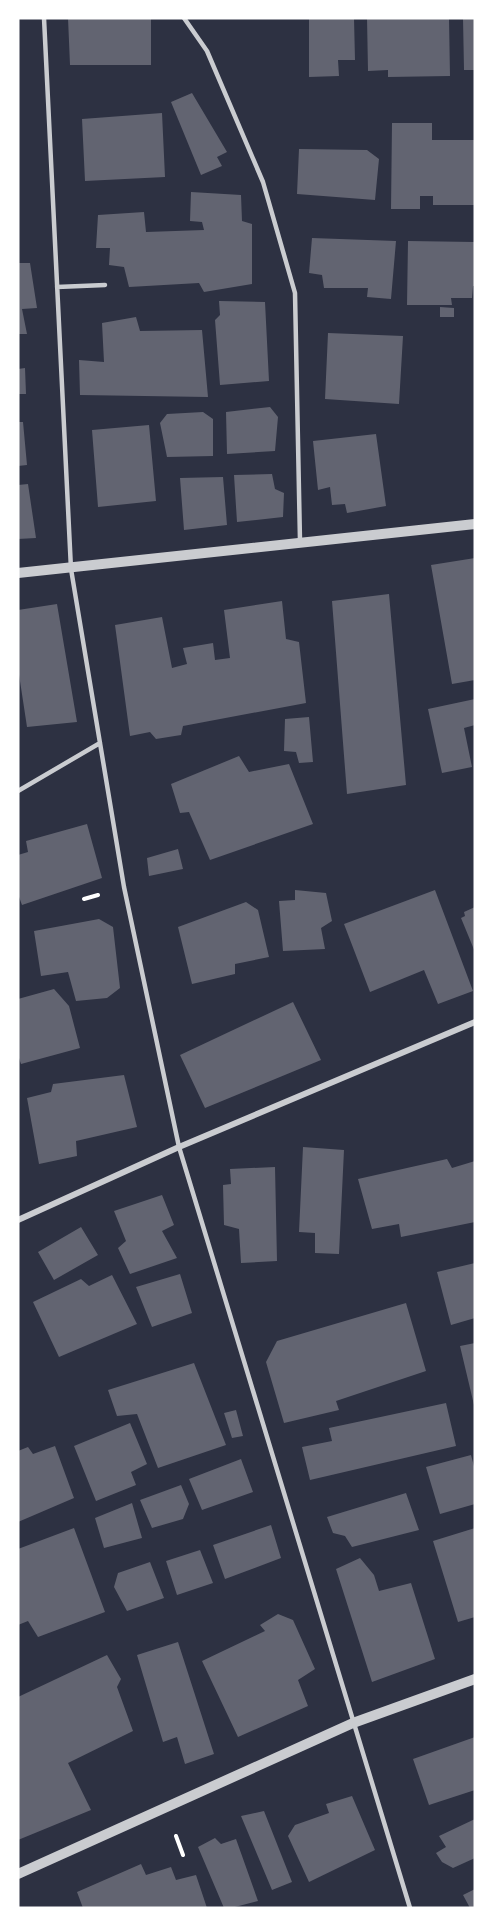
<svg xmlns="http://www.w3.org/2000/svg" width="493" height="1926" viewBox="0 0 493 1926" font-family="'DM Sans',sans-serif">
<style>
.building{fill:#626471}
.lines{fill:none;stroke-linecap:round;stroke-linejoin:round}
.path{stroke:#fff;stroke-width:4}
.service{stroke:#caccd0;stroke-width:4.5}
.minor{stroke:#caccd0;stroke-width:6}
.tertiary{stroke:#caccd0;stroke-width:10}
</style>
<rect width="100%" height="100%" fill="#2d3142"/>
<path class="building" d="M68 18H151V65H70Z
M309 18H354L355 60H338L339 76 309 77Z
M367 18H449L450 76 388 77V70L368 71Z
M463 18H475V70H464Z
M192 93 227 152 217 157 222 166 201 175 171 102Z
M162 113 165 177 85 181 82 119Z
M392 123H432V140H475V205H433V196H420V209H391Z
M299 149 367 150 379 159 375 200 297 194Z
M191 192 241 195 242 221 252 224V284L204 292 199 283 129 287 124 267 109 265 110 248H96L98 215 144 212 146 232 204 230 202 222 190 221Z
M312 238 396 241 391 299 367 297 368 288H324L322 275 309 273Z
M408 241 475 242V286H473L472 298H451L452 305H407Z
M18 263H30L37 308 22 309 27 334H18Z
M219 301 265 302 269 381 220 385 215 320 220 315Z
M440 307 454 308V317H440Z
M136 317 140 331 202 330 208 397 80 395 79 360 104 362 102 323Z
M328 333 403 336 399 404 325 399Z
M25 368 26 394H18V369Z
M270 407 278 417 275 451 227 454 226 412Z
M203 412 213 419V456L167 457 160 423 167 414Z
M18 422H23L27 465 18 466Z
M149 425 156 501 98 507 92 430Z
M376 434 386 506 347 513 345 504 332 505 330 487 318 490 313 441Z
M272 474 275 489 284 493 283 517 237 522 234 475Z
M223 477 227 525 184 530 180 478Z
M28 484 36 538 18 539V485Z
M475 558V680L452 684 431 565Z
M389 594 406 785 347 794 332 601Z
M282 601 286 639 299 642 306 703 183 726 181 735 156 739 150 732 130 736 115 625 162 617 172 668 187 664 183 648 213 643 215 660 230 658 224 610Z
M57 604 77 722 27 727 18 668V610Z
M475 699V725L464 728 472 767 442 773 428 709Z
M309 717 313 762 299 763 296 752 284 751 285 719Z
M239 756 249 772 289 764 313 824 210 860 189 812 180 813 171 784Z
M87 824 102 878 22 905 18 894V855L28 852 26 841Z
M178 849 183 869 149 876 147 858Z
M295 890 326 893 332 921 321 928 325 949 283 951 279 901 295 900Z
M435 890 473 991 438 1004 424 970 370 992 344 924Z
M246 902 258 910 269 957 235 964V974L192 984 178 927Z
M475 907V952L461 918 465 916 464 912Z
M99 919 113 927 120 988 107 998 76 1001 68 972 41 976 34 931Z
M54 989 69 1006 80 1048 21 1064 18 1055V999Z
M293 1002 321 1060 205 1108 180 1055Z
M124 1075 137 1127 76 1141 77 1156 39 1164 27 1098 51 1092 53 1084Z
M303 1147 344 1150 339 1254 315 1253V1233L299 1232Z
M447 1159 452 1168 475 1161V1222L401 1237 399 1224 372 1229 358 1179Z
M275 1167 277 1261 241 1263 239 1229 224 1225 223 1185 231 1184 230 1169Z
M162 1195 174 1225 162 1231 177 1258 130 1274 118 1248 126 1241 114 1211Z
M81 1227 98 1255 54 1280 38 1252Z
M475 1263V1318L451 1325 437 1272Z
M180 1274 192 1313 152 1327 136 1287Z
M112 1275 137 1324 59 1357 33 1302 81 1279 89 1286Z
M406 1303 426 1371 336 1401 339 1410 284 1423 266 1362 277 1341Z
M475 1343V1405H474L460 1346Z
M194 1363 226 1445 158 1468 137 1414 117 1416 108 1390Z
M446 1403 456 1446 310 1480 302 1447 332 1441 329 1428Z
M236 1410 243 1436 232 1438 224 1413Z
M130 1423 147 1464 131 1472 136 1485 96 1501 74 1446Z
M55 1446 74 1498 18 1522V1451L28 1447 33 1454Z
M471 1455 475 1470V1504L440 1514 426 1467Z
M241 1459 253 1492 202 1510 189 1479Z
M181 1485 189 1504 183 1519 152 1528 140 1500Z
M406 1493 419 1530 352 1547 345 1536 333 1533 327 1517Z
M132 1503 142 1538 104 1548 95 1518Z
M271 1525 281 1558 225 1579 213 1545Z
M74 1528 105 1612 38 1637 28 1621 18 1625V1549Z
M475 1528V1617L458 1622 433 1541Z
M200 1550 213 1583 177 1595 166 1561Z
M360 1558 374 1575 379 1591 411 1583 435 1659 372 1682 336 1569Z
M150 1562 164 1598 127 1611 114 1587 118 1573Z
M278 1614 293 1620 315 1669 298 1680 308 1706 238 1737 202 1661 265 1631 260 1625Z
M178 1642 214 1754 185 1764 177 1737 163 1742 137 1655Z
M107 1655 121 1679 117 1687 133 1731 68 1763 91 1810 18 1840V1697Z
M475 1737V1790L429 1805 413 1759Z
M352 1796 375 1850 309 1882 288 1836 295 1825 329 1813 326 1804Z
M264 1811 292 1882 272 1890 241 1816Z
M475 1819V1858L453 1868 442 1862 436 1853 446 1847 439 1836Z
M215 1838 221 1844 236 1839 258 1901 231 1908H224L198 1847Z
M141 1864 146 1875 171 1867 176 1880 196 1875 207 1908H83L77 1892Z
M475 1889V1908H470L463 1895Z"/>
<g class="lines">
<path class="path" d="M84 899 98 895
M176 1836 183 1855"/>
<path class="service" d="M44 18 71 569 124 887 179 1147 410 1908
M184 18 207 51 263 182 295 293 300 541
M57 287 105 285
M18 791 100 743"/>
<path class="minor" d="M18 1220 179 1147 475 1022"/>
<path class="tertiary" d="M18 573 475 524
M18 1874 353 1723 475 1679"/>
</g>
<rect width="493" height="1926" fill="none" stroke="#ffffff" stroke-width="39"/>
</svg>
